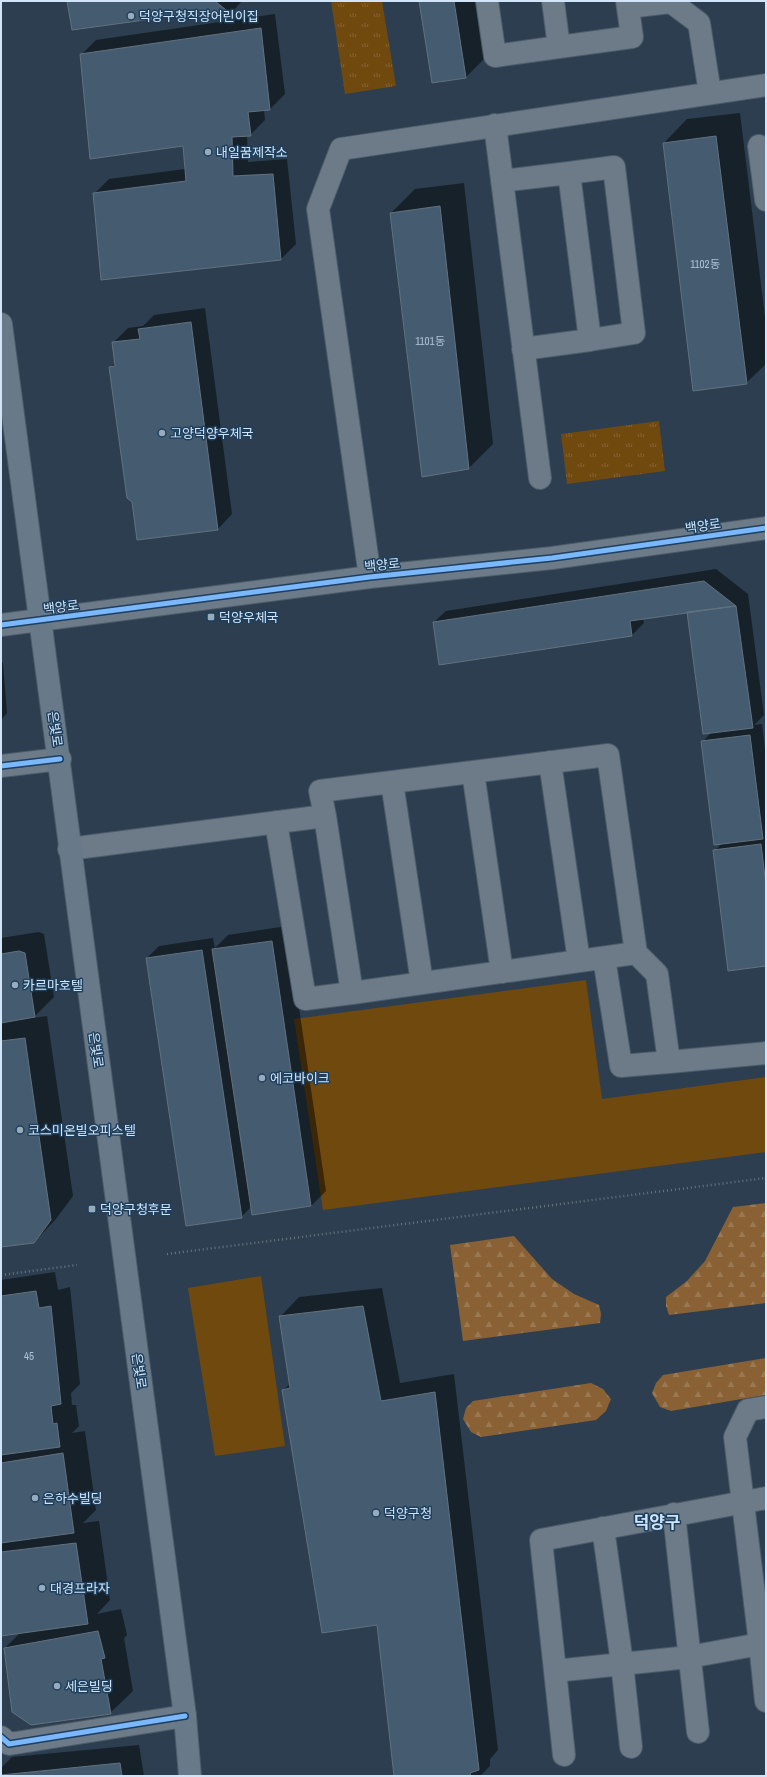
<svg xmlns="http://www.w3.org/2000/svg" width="767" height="1777" viewBox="0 0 767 1777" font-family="'Archivo Narrow','Noto Sans KR',sans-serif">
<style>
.green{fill:#70490f}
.forest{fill:url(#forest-firs)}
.park{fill:url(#park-tufts)}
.shadow{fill:#0007}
.building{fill:#455c70;stroke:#62717f}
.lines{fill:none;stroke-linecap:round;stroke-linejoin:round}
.minor-casing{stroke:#4b5b69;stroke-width:24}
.major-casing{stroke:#4b5b69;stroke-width:24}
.path{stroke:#687582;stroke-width:2.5;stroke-dasharray:1 3;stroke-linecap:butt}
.minor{stroke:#6d7a88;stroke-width:22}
.major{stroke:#687a8a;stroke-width:22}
.cycleway-casing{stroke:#1e3f5d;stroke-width:8}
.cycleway{stroke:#7ab7fb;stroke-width:5}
.poi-dot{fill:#98abbd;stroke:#1e3f5d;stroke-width:1.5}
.labels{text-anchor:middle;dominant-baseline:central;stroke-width:3;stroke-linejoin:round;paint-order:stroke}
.number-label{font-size:11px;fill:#afc3d6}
.poi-label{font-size:13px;fill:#d2e5f8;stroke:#1e3f5d;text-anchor:start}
.street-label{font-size:13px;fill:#d2e5f8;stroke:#1e3f5d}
.district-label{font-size:17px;font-weight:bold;fill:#cee4fb;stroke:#1e3f5d}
</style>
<defs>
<pattern id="forest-firs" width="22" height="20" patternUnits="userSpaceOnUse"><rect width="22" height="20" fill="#896134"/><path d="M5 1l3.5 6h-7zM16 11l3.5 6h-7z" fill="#997852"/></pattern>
<pattern id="park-tufts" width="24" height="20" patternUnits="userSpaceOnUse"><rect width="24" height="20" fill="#70490f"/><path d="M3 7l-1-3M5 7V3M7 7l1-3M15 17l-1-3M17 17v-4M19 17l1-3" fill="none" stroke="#846333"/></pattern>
</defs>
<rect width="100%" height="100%" fill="#2c3e4f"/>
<path class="green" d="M586 980 602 1099 766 1077V1152L323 1210 294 1019Z
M261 1276 285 1446 215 1456 188 1288Z"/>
<path class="forest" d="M766 1203V1303L669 1315 666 1306V1297L687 1281 705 1261 733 1207Z
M514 1236 552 1279 574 1294 599 1305 601 1314 600 1323 463 1341 450 1245Z
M766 1358V1395L671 1411 660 1407 652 1393 656 1383 663 1375Z
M591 1383 603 1389 611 1399 606 1411 596 1420 481 1437 471 1432 463 1419 466 1408 473 1401Z"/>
<path class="park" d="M331 1H382L396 86 345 94Z
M659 421 665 471 567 484 561 434Z"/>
<path class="shadow" d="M68 1H242L231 13 174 15Z
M420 1H482L490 53 466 77Z
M275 14 285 94 270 109 264 110 265 120 250 135H247L248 162 287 159 296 244 281 259 94 194 109 179 185 169 183 145 81 55 96 40Z
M740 113 766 325V364L746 383 664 143 687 119Z
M464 183 493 444 469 468 391 213 415 189Z
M205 308 232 514 218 529 133 501 110 368 116 362 113 343 128 328 143 326 154 315Z
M716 569 748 594 764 715 754 725 762 724 766 758V965L715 851 722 843 702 742 712 732 688 611 643 618 644 623 632 635 440 664 434 622 446 611Z
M1 661 3 663 7 713 1 720Z
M287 926 326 1191 311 1206 253 1214 252 1206 241 1217 147 958 159 946 213 938 215 948 228 935Z
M39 932 44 934 54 997 33 1018 47 1016 73 1196 56 1219 34 1242 1 1246V938Z
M55 1272 58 1290 70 1287 80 1384 71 1393 72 1405H76L79 1426 72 1433 85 1431 96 1510 83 1523 99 1521 110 1600 97 1614 121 1609 127 1635 124 1638 133 1691 110 1713 5 1648 21 1632 1 1635V1280Z
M382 1288 400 1383 454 1374 498 1750 490 1759V1766L480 1776H395L377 1624 283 1390 290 1384 280 1317 299 1297Z
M139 1745 144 1776H1V1768L12 1757Z"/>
<path class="building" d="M67 1H215L231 14 174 16 72 30Z
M419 1H454L466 78 432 83Z
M261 28 270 110 248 112 251 136 232 137 233 176 273 174 281 260 101 280 93 193 186 181 183 146 90 159 80 54Z
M716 136 747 384 693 391 663 143Z
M440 206 469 469 422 477 390 213Z
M191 322 218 530 137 540 132 502 127 498 109 367 115 366 112 342 140 339 138 329Z
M704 581 736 606 630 621 632 636 439 665 433 622Z
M736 606 753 728 703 734 687 612Z
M750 735 763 839 714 845 701 741Z
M761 844 766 885V966L728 971 713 850Z
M272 941 311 1206 252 1215 212 949Z
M202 950 242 1218 186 1226 146 958Z
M19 951 25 953 35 1017 1 1023V954Z
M25 1038 51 1220 34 1243 1 1247V1041Z
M36 1291 39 1308 51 1306 61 1404 51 1406 53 1424 57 1423 60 1447 1 1455V1296Z
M363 1306 381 1401 435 1392 479 1770 470 1773 471 1776H394L377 1625 322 1633 282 1390 290 1388 279 1316Z
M63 1453 74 1533 1 1543V1463Z
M76 1543 88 1624 1 1636V1552Z
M98 1631 105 1658 101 1659 111 1714 31 1725 12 1712 4 1648Z
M120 1763 122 1776H1V1775Z"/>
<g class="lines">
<defs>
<path id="minor" d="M487 1 495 56 559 47 553 1
M628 7 671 2 699 23 710 93
M559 47 632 37 627 1
M495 125 540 478
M759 146 766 200
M569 173 614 167 634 333 590 340
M502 181 569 173 590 340 523 349
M370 577 318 209 341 149 766 85
M1 625 370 577 552 558 766 528
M550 762 579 961
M1 766 60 759
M473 772 502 972
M392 782 422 983
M325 816 320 791 608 755 636 953
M276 822 305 999 352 993
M69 849 325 816 352 993 636 953 657 974 669 1062 766 1053
M604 958 621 1066 669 1062
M674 1514 698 1732
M603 1528 622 1663 631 1747
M766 1634 760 1644 766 1701
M555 1671 689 1657 760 1644 735 1437 748 1410 766 1407
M1 1737 9 1744 185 1716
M564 1755 541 1540 766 1498"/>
<path id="major" d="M1 324 185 1716 190 1776"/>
</defs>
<use href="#minor" class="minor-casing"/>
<use href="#major" class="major-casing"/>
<path class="path" d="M167 1254 766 1178
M1 1275 77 1265"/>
<use href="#minor" class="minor"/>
<use href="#major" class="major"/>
<defs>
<path id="cycleway" d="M1 625 370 577 552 558 766 528
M1 766 60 759
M1 1737 9 1744 185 1716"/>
</defs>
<use href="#cycleway" class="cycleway-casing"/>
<use href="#cycleway" class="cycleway"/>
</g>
<g class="poi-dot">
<circle cx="131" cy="16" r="4"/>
<circle cx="208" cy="152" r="4"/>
<circle cx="162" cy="433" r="4"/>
<rect x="207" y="613" width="8" height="8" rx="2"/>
<circle cx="15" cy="985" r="4"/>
<circle cx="262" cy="1078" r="4"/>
<circle cx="20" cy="1130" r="4"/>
<rect x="88" y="1205" width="8" height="8" rx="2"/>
<circle cx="35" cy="1498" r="4"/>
<circle cx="376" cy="1513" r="4"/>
<circle cx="42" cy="1588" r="4"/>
<circle cx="57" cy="1686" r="4"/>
</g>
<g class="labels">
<g class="number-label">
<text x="705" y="264">1102동</text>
<text x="430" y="341">1101동</text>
<text x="29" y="1356">45</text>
</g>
<g class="poi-label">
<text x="139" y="16">덕양구청직장어린이집</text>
<text x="216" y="152">내일꿈제작소</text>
<text x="170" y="433">고양덕양우체국</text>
<text x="219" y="617">덕양우체국</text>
<text x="23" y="985">카르마호텔</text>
<text x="270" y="1078">에코바이크</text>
<text x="28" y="1130">코스미온빌오피스텔</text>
<text x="100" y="1209">덕양구청후문</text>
<text x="43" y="1498">은하수빌딩</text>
<text x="384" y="1513">덕양구청</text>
<text x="50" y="1588">대경프라자</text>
<text x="65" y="1686">세은빌딩</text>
</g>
<g class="street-label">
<text transform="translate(703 526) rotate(-8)">백양로</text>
<text transform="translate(382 565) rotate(-6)">백양로</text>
<text transform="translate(61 607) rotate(-7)">백양로</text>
<text transform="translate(55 729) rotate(82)">은빛로</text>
<text transform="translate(96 1050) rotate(82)">은빛로</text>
<text transform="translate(139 1371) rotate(82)">은빛로</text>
</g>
<g class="district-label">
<text x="657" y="1521">덕양구</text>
</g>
</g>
<rect width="767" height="1777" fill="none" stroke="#d2e5f8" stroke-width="4"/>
</svg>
